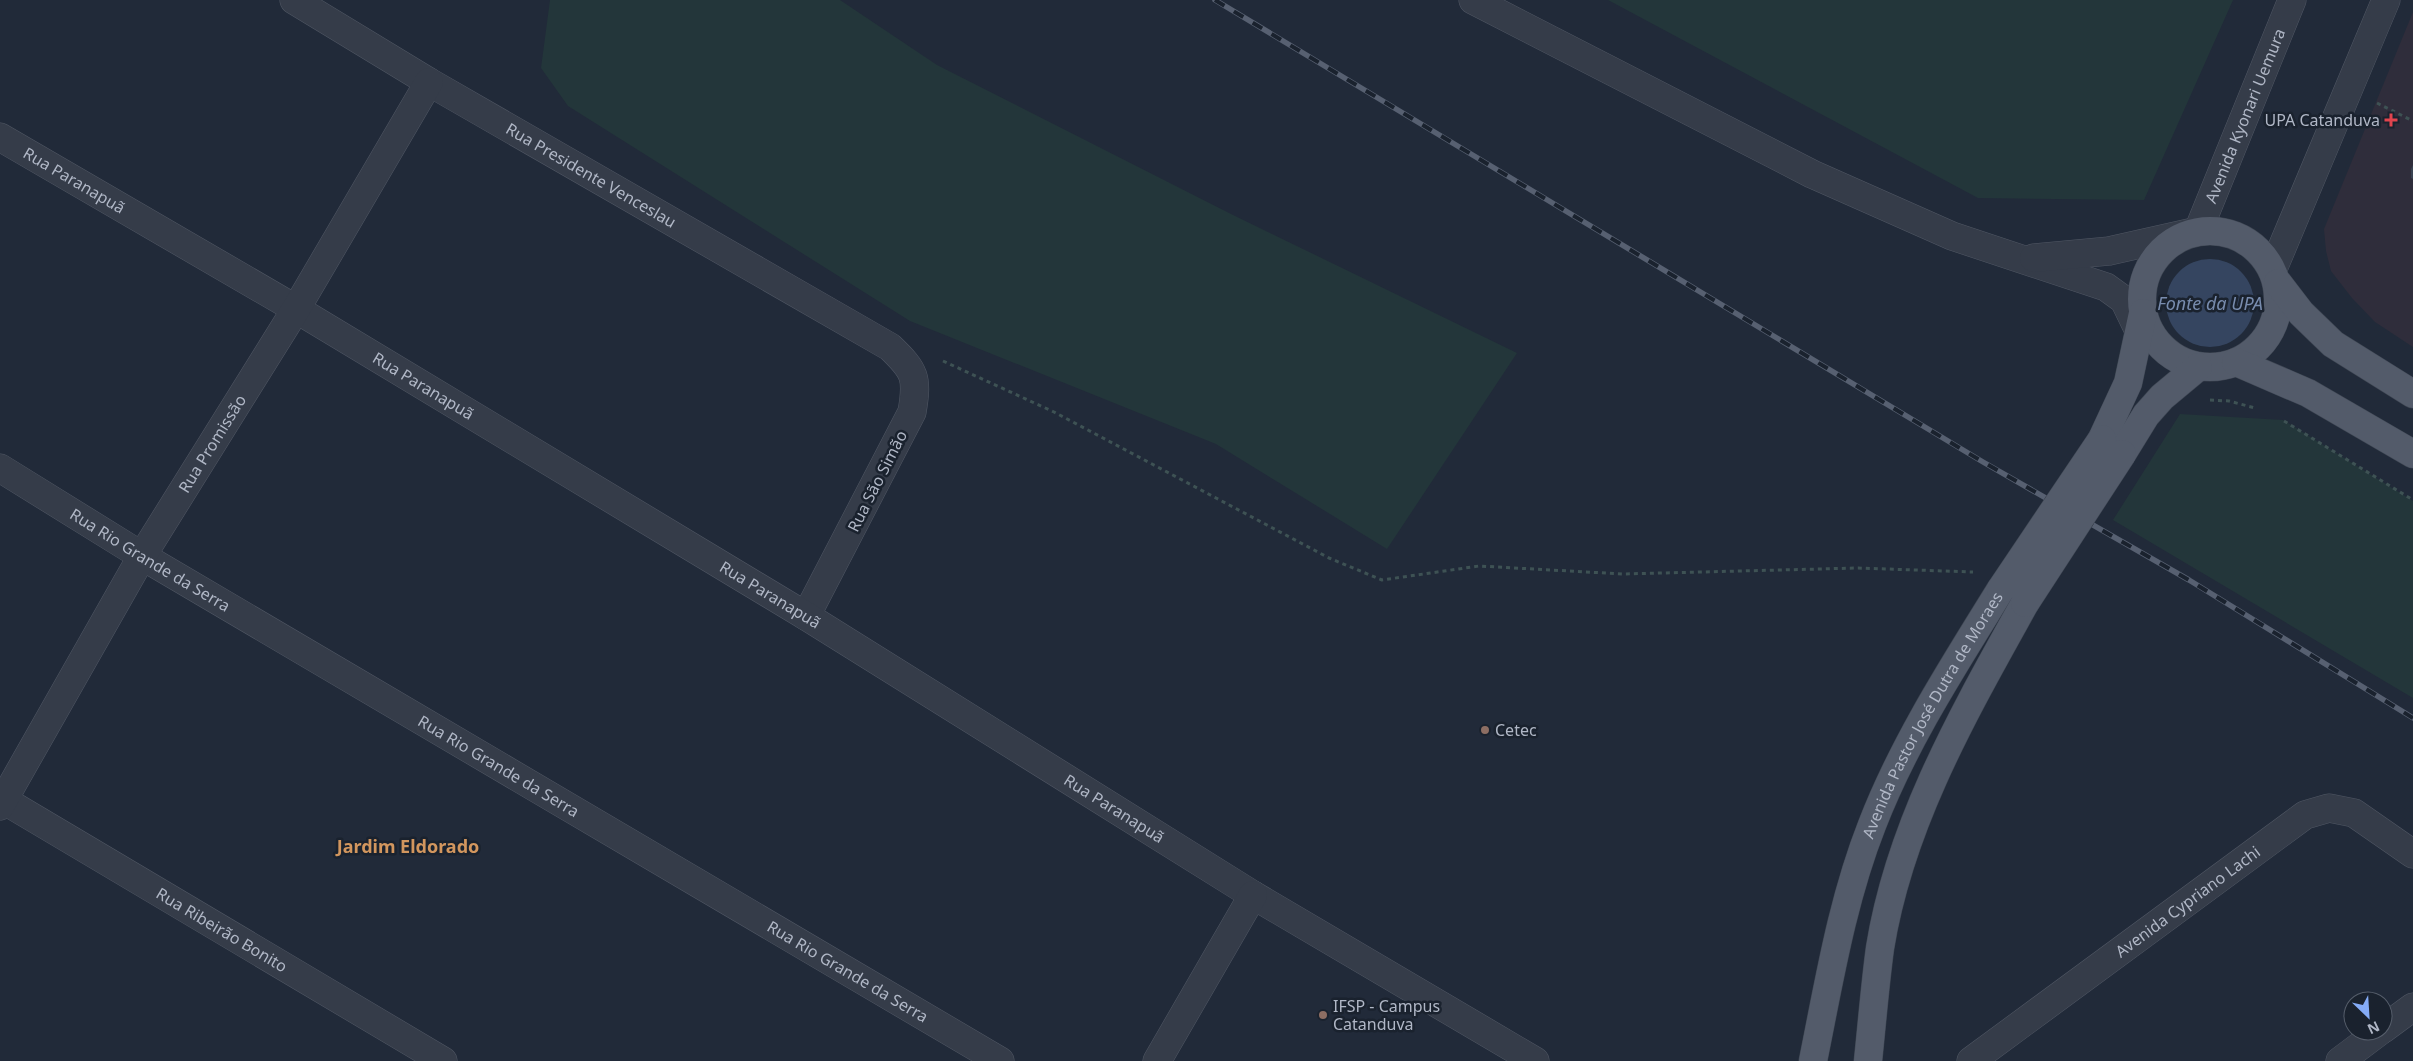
<svg xmlns="http://www.w3.org/2000/svg" width="2413" height="1061" viewBox="0 0 2413 1061" font-family="'Noto Sans',sans-serif">
<style>
.medical{fill:#2f2d3b}
.green{fill:#23363a}
.water{fill:#354560}
.lines{fill:none;stroke-linecap:round;stroke-linejoin:round}
.minor-casing{stroke:#505764;stroke-width:29}
.major-casing{stroke:#3e4653;stroke-width:29}
.path{stroke:#3e5254;stroke-width:3;stroke-dasharray:4 4;stroke-linecap:butt}
.minor{stroke:#353c49;stroke-width:28}
.major{stroke:#535b6a;stroke-width:28}
.rail-casing{stroke:#576071;stroke-width:5.5}
.rail{stroke:#1a222e;stroke-width:4;stroke-dasharray:11;stroke-linecap:butt}
.major-bridge-casing{stroke:#3e4653;stroke-width:29;stroke-linecap:butt}
.major-bridge{stroke:#535b6a;stroke-width:28}
.wall{fill:#394251}
.health-dot{fill:#e0444e;stroke:#1a222e;stroke-width:2}
.education-dot{fill:#8d6e63;stroke:#1a222e;stroke-width:2}
.labels{text-anchor:middle;dominant-baseline:central;stroke-width:5;stroke-linejoin:round;paint-order:stroke}
.street-label{font-size:16px;fill:#b0b7c6;stroke:#1a222e}
.poi-label{font-size:16px;fill:#b0b7c6;stroke:#1a222e;text-anchor:start}
.water-label{font-size:18px;font-style:italic;fill:#788cae;stroke:#1a222e}
.neighbourhood-label{font-size:18px;font-weight:bold;fill:#d2965e;stroke:#1a222e}
</style>
<rect width="100%" height="100%" fill="#212a39"/>
<path class="medical" d="M2413 12V347L2375 322 2352 298 2331 271 2326 251 2324 229Z"/>
<path class="green" d="M550 0H840L937 65 1231 214 1517 353 1387 549 1216 444 910 321 568 106 541 68Z
M1608 0H2233L2144 200 1978 198Z
M2180 414 2283 420 2413 501V698L2113 520Z"/>
<path class="water" d="M2166 303a44 44 0 1 1 88 0a44 44 0 1 1-88 0Z"/>
<g class="lines">
<defs>
<g id="minor">
<path id="s1" d="M294 0 429 82 890 347C915 371 918 377 912 412L806 616"/>
<path d="M1473 0 1812 174 1952 236 2106 287 2124 300 2139 331"/>
<path id="s2" d="M0 137 296 309 806 616 1253 895 1535 1061"/>
<path id="s3" d="M2034 258 2109 251 2198 231 2292 0"/>
<path d="M2273 269 2386 0"/>
<path id="s4" d="M0 468 142 556 1000 1061"/>
<path id="s5" d="M0 798 443 1061"/>
<path id="s6" d="M0 806 142 556 296 309 429 82"/>
<path d="M2383 1029 2413 1007"/>
<path d="M1157 1061 1253 895"/>
<path id="s7" d="M1971 1061 2305 815 2329 808 2354 813 2413 854"/>
<path d="M2340 1061 2380 1031"/>
</g>
<g id="major">
<circle cx="2210" cy="299" r="68"/>
<path d="M2278 283 2301 313 2333 344 2413 394"/>
<path d="M2236 362 2308 393 2413 454"/>
<path d="M2102 439 2128 383 2143 313"/>
<path d="M2122 454 2146 415 2162 397 2198 367"/>
<path id="s8" d="M1813 1061C1829 982 1842 901 1872 825 1904 742 1954 665 2001 589"/>
<path d="M1868 1061C1872 1023 1875 985 1880 948 1900 823 1965 711 2025 603"/>
</g>
</defs>
<use href="#minor" class="minor-casing"/>
<use href="#major" class="major-casing"/>
<path class="path" d="M2377 103 2413 121
M943 361 1054 412 1329 558 1382 580 1479 566 1623 574 1858 568 1973 572
M2210 400 2229 401 2255 408
M2284 421 2413 500"/>
<use href="#minor" class="minor"/>
<use href="#major" class="major"/>
<defs>
<path id="rail" d="M1215 0 1983 462 2189 580 2413 718"/>
</defs>
<use href="#rail" class="rail-casing"/>
<use href="#rail" class="rail"/>
<defs>
<path id="major-bridge" d="M2001 589 2102 439
M2025 603 2122 454"/>
</defs>
<use href="#major-bridge" class="major-bridge-casing"/>
<use href="#major-bridge" class="major-bridge"/>
</g>
<path class="wall" d="M2413 165V179L2411 178V169Z"/>
<path class="health-dot" d="M2388.5 112.5h5v5h5v5h-5v5h-5v-5h-5v-5h5z"/>
<g class="education-dot">
<circle cx="1485" cy="730" r="5"/>
<circle cx="1323" cy="1015" r="5"/>
</g>
<g class="labels">
<g class="street-label">
<text stroke="none"><textPath href="#s3" startOffset="291">Avenida Kyonari Uemura</textPath></text>
<text stroke="none"><textPath href="#s1" startOffset="345">Rua Presidente Venceslau</textPath></text>
<text stroke="none"><textPath href="#s2" startOffset="86">Rua Paranapuã</textPath></text>
<text stroke="none"><textPath href="#s2" startOffset="491">Rua Paranapuã</textPath></text>
<text stroke="none"><textPath href="#s6" startOffset="420">Rua Promissão</textPath></text>
<text transform="translate(877 481) rotate(-63)">Rua São Simão</text>
<text stroke="none"><textPath href="#s4" startOffset="176">Rua Rio Grande da Serra</textPath></text>
<text stroke="none"><textPath href="#s2" startOffset="896">Rua Paranapuã</textPath></text>
<text stroke="none"><textPath href="#s8" startOffset="369">Avenida Pastor José Dutra de Moraes</textPath></text>
<text stroke="none"><textPath href="#s4" startOffset="581">Rua Rio Grande da Serra</textPath></text>
<text stroke="none"><textPath href="#s2" startOffset="1301">Rua Paranapuã</textPath></text>
<text stroke="none"><textPath href="#s7" startOffset="269">Avenida Cypriano Lachi</textPath></text>
<text stroke="none"><textPath href="#s5" startOffset="258">Rua Ribeirão Bonito</textPath></text>
<text stroke="none"><textPath href="#s4" startOffset="986">Rua Rio Grande da Serra</textPath></text>
</g>
<g class="poi-label">
<text x="2380" y="120" text-anchor="end">UPA Catanduva</text>
<text x="1495" y="730">Cetec</text>
<text x="1333" y="1006">IFSP - Campus<tspan x="1333" dy="18">Catanduva</tspan></text>
</g>
<g class="water-label">
<text x="2210" y="303">Fonte da UPA</text>
</g>
<g class="neighbourhood-label">
<text x="408" y="846">Jardim Eldorado</text>
</g>
</g>
<g transform="translate(2368 1016) rotate(155)"><circle r="24" fill="#1a222e" stroke="#565e6b"/>
<path d="M0-4L9 19L0 12L-9 19Z" fill="#84abf6"/>
<text y="-8" font-size="14" font-weight="bold" text-anchor="middle" fill="#b0b7c6">N</text>
</g>
</svg>
